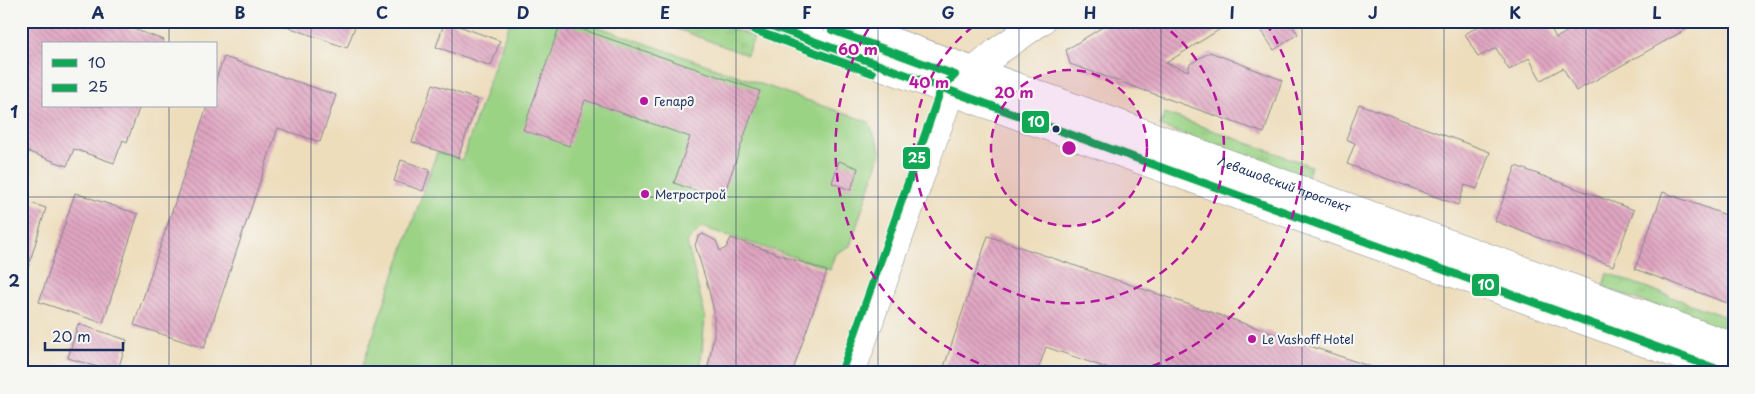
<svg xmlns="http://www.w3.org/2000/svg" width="1755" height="394" viewBox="0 0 1755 394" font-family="'Playpen Sans',sans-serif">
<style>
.grass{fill:url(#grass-tufts);stroke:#5b8172}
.pitch{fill:#9bd385;stroke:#5b8172}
.building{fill:url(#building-back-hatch)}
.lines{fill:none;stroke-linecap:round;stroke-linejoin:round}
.street-casing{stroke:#84868c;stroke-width:29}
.secondary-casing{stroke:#84868c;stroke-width:29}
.street{stroke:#fff;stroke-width:28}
.secondary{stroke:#fff;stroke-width:28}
.bus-1-casing{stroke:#f6f6f2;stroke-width:11}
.bus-2-casing{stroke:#f6f6f2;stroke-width:11}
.bus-1{stroke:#10a855;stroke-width:8}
.bus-2{stroke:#10a855;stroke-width:8}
.grid{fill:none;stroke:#1b2f5e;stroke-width:1;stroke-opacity:0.55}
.ring{fill:none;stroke:#b5179e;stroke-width:2.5;stroke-dasharray:9 6}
.poi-dot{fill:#b5179e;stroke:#f6f6f2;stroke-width:2}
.bus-dot{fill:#1b2f5e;stroke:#f6f6f2;stroke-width:2}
.labels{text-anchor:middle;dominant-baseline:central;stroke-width:4.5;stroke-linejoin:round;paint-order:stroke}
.poi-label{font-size:12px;fill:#1b2f5e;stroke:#f6f6f2;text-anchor:start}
.street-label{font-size:12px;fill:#1b2f5e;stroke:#f6f6f2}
.centre{fill:#b5179e;stroke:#f6f6f2;stroke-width:2.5}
.ring-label{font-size:15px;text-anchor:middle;font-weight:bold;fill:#b5179e;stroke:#f6f6f2;stroke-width:4.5;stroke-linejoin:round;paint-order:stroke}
.line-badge{stroke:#f6f6f2;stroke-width:2}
.badge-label{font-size:14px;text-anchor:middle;font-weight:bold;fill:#fff}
.neatline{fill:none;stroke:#1b2f5e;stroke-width:2}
.grid-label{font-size:16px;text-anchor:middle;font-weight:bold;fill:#1b2f5e}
</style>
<defs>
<pattern id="grass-tufts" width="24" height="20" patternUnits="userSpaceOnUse" patternTransform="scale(1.25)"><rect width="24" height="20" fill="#9bd385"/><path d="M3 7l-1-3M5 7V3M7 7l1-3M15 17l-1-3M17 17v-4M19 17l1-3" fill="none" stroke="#85b575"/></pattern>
<pattern id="building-back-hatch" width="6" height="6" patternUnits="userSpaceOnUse" patternTransform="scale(1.25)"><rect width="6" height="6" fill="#e1a6c1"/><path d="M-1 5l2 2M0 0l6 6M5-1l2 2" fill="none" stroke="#b688a0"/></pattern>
</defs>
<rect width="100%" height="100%" fill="#f6f6f2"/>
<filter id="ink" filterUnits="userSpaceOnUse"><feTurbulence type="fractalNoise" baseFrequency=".02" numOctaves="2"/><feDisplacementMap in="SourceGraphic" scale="10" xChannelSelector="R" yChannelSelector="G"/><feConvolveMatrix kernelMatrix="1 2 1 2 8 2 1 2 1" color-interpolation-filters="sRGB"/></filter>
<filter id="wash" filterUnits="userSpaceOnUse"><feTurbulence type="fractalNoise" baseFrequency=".0096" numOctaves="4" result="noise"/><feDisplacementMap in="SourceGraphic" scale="20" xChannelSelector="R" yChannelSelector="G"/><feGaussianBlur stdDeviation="1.12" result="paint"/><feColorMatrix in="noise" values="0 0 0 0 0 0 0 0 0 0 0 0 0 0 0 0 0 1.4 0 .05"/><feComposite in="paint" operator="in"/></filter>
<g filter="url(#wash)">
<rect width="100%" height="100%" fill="#edddbb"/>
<path class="grass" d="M656 21H710L754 37 747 55Z
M1165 113 1311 166 1307 179 1160 126Z
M1607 273 1734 320V335L1603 287Z"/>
<path class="pitch" d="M510 21H582L869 122 881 152 850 246 835 254 830 269 702 227 687 242 705 316 701 363 697 373H360L437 152 462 160Z"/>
<g id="blocks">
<path class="building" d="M21 21H111L164 40 162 44H44V106H140L127 142 123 140 114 163 74 149 67 166 21 149Z
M277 21H357L347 48 277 23Z
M445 21 500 41 491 66 436 47Z
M1112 21H1233L1166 63 1188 71 1190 64 1210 52 1282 80 1264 133 1070 64 1066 50Z
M1255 21H1289L1298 34 1274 50Z
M1488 21H1547L1556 38 1586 21H1701L1576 91 1563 68 1541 80 1529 58 1509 70 1496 48 1478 57 1465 34Z
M561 22 760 91 722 200 674 183 690 137 585 100 569 146 523 130Z
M224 57 336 95 320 142 278 128 204 348 134 325 207 106H216V79Z
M433 84 478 100 458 158 412 142Z
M1359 104 1490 152 1477 189 1465 185 1458 205 1347 164 1355 143 1346 139Z
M401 160 430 170 423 191 394 181Z
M839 161 858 168 851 190 832 183Z
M1516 166 1634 210 1613 266 1495 221Z
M1663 192 1734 218V295L1730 304 1635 269Z
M75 193 138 214 103 323 39 302Z
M21 200 46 208 22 288H21Z
M703 234 716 241 720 251 726 248 731 238 827 271 792 373H707L714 334V311L708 287 695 245 698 237Z
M988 236 1386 372V373H1121L1046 347 1037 373H942Z
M78 324 127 340 117 373 68 358Z"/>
</g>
</g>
<g filter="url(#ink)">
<use href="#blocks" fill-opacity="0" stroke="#84868c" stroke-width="1"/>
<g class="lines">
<defs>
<path id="street" d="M851 373 950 92 998 51 1041 21"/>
<g id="secondary">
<path d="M757 21 1729 373"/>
<path id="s1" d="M835 21 1734 347"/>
</g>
</defs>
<use href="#street" class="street-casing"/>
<use href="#secondary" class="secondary-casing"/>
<use href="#street" class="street"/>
<use href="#secondary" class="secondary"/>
<defs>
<path id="bus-1" d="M758 21 1728 373"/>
<path id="bus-2" d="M754 30 872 73
M832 30 955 75 941 89 842 370"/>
</defs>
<use href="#bus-1" class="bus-1-casing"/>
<use href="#bus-2" class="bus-2-casing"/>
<use href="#bus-1" class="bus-1"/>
<use href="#bus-2" class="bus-2"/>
</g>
</g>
<path class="grid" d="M169 21V44M311 21V373M452 21V373M594 21V373M736 21V373M878 21V373M1019 21V373M1161 21V373M1302 21V373M1444 21V373M1586 21V373M169 106V373M21 197H1734"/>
<circle cx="1069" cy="148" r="78" fill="#b5179e" fill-opacity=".12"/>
<g class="ring">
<circle cx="1069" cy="148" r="78"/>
<path d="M1159 22A155 155 0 1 1 979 22"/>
<path d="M1007 373A233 233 0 0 1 872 23M1266 23A233 233 0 0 1 1131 373"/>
</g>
<g class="poi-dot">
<circle cx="644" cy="101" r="5"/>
<circle cx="645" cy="194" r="5"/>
<circle cx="1252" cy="339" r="5"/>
</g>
<circle class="bus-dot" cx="1056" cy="129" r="4.5"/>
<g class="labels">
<g class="poi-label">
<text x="654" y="101">Гепард</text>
<text x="655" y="194">Метрострой</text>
<text x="1262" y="339">Le Vashoff Hotel</text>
</g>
<g class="street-label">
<text stroke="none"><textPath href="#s1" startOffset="478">Левашовский проспект</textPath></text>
</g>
</g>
<circle cx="1069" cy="148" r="8" class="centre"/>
<g class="ring-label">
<text x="858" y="55">60 m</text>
<text x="929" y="88">40 m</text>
<text x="1014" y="98">20 m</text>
</g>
<g class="line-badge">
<rect x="1021" y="110" width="29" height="24" rx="5" fill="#10a855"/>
<rect x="902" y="146" width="29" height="24" rx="5" fill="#10a855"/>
<rect x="1471" y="273" width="29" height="24" rx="5" fill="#10a855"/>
</g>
<g class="badge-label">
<text x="1036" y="127">10</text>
<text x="917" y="163">25</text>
<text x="1486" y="290">10</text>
</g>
<rect width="1755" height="394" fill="none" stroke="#f6f6f2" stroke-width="55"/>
<rect x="42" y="42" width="175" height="65" fill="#f6f6f2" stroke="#9ea6b7"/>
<rect x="52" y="59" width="25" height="8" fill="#10a855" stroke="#9ea6b7"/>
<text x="88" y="68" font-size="15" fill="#1b2f5e">10</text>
<rect x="52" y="84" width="25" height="8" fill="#10a855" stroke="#9ea6b7"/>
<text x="88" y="92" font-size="15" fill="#1b2f5e">25</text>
<path d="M45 342v8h78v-8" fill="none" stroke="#1b2f5e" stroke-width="2.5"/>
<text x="52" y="342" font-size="15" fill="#1b2f5e" stroke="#f6f6f2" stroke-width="4" paint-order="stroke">20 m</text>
<rect x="28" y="28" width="1700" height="338" class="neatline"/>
<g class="grid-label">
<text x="98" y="19">A</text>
<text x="240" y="19">B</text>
<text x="382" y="19">C</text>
<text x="523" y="19">D</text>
<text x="665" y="19">E</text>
<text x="807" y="19">F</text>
<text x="948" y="19">G</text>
<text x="1090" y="19">H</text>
<text x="1232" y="19">I</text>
<text x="1373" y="19">J</text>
<text x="1515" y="19">K</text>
<text x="1657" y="19">L</text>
<text x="14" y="118">1</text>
<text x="14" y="287">2</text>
</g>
</svg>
